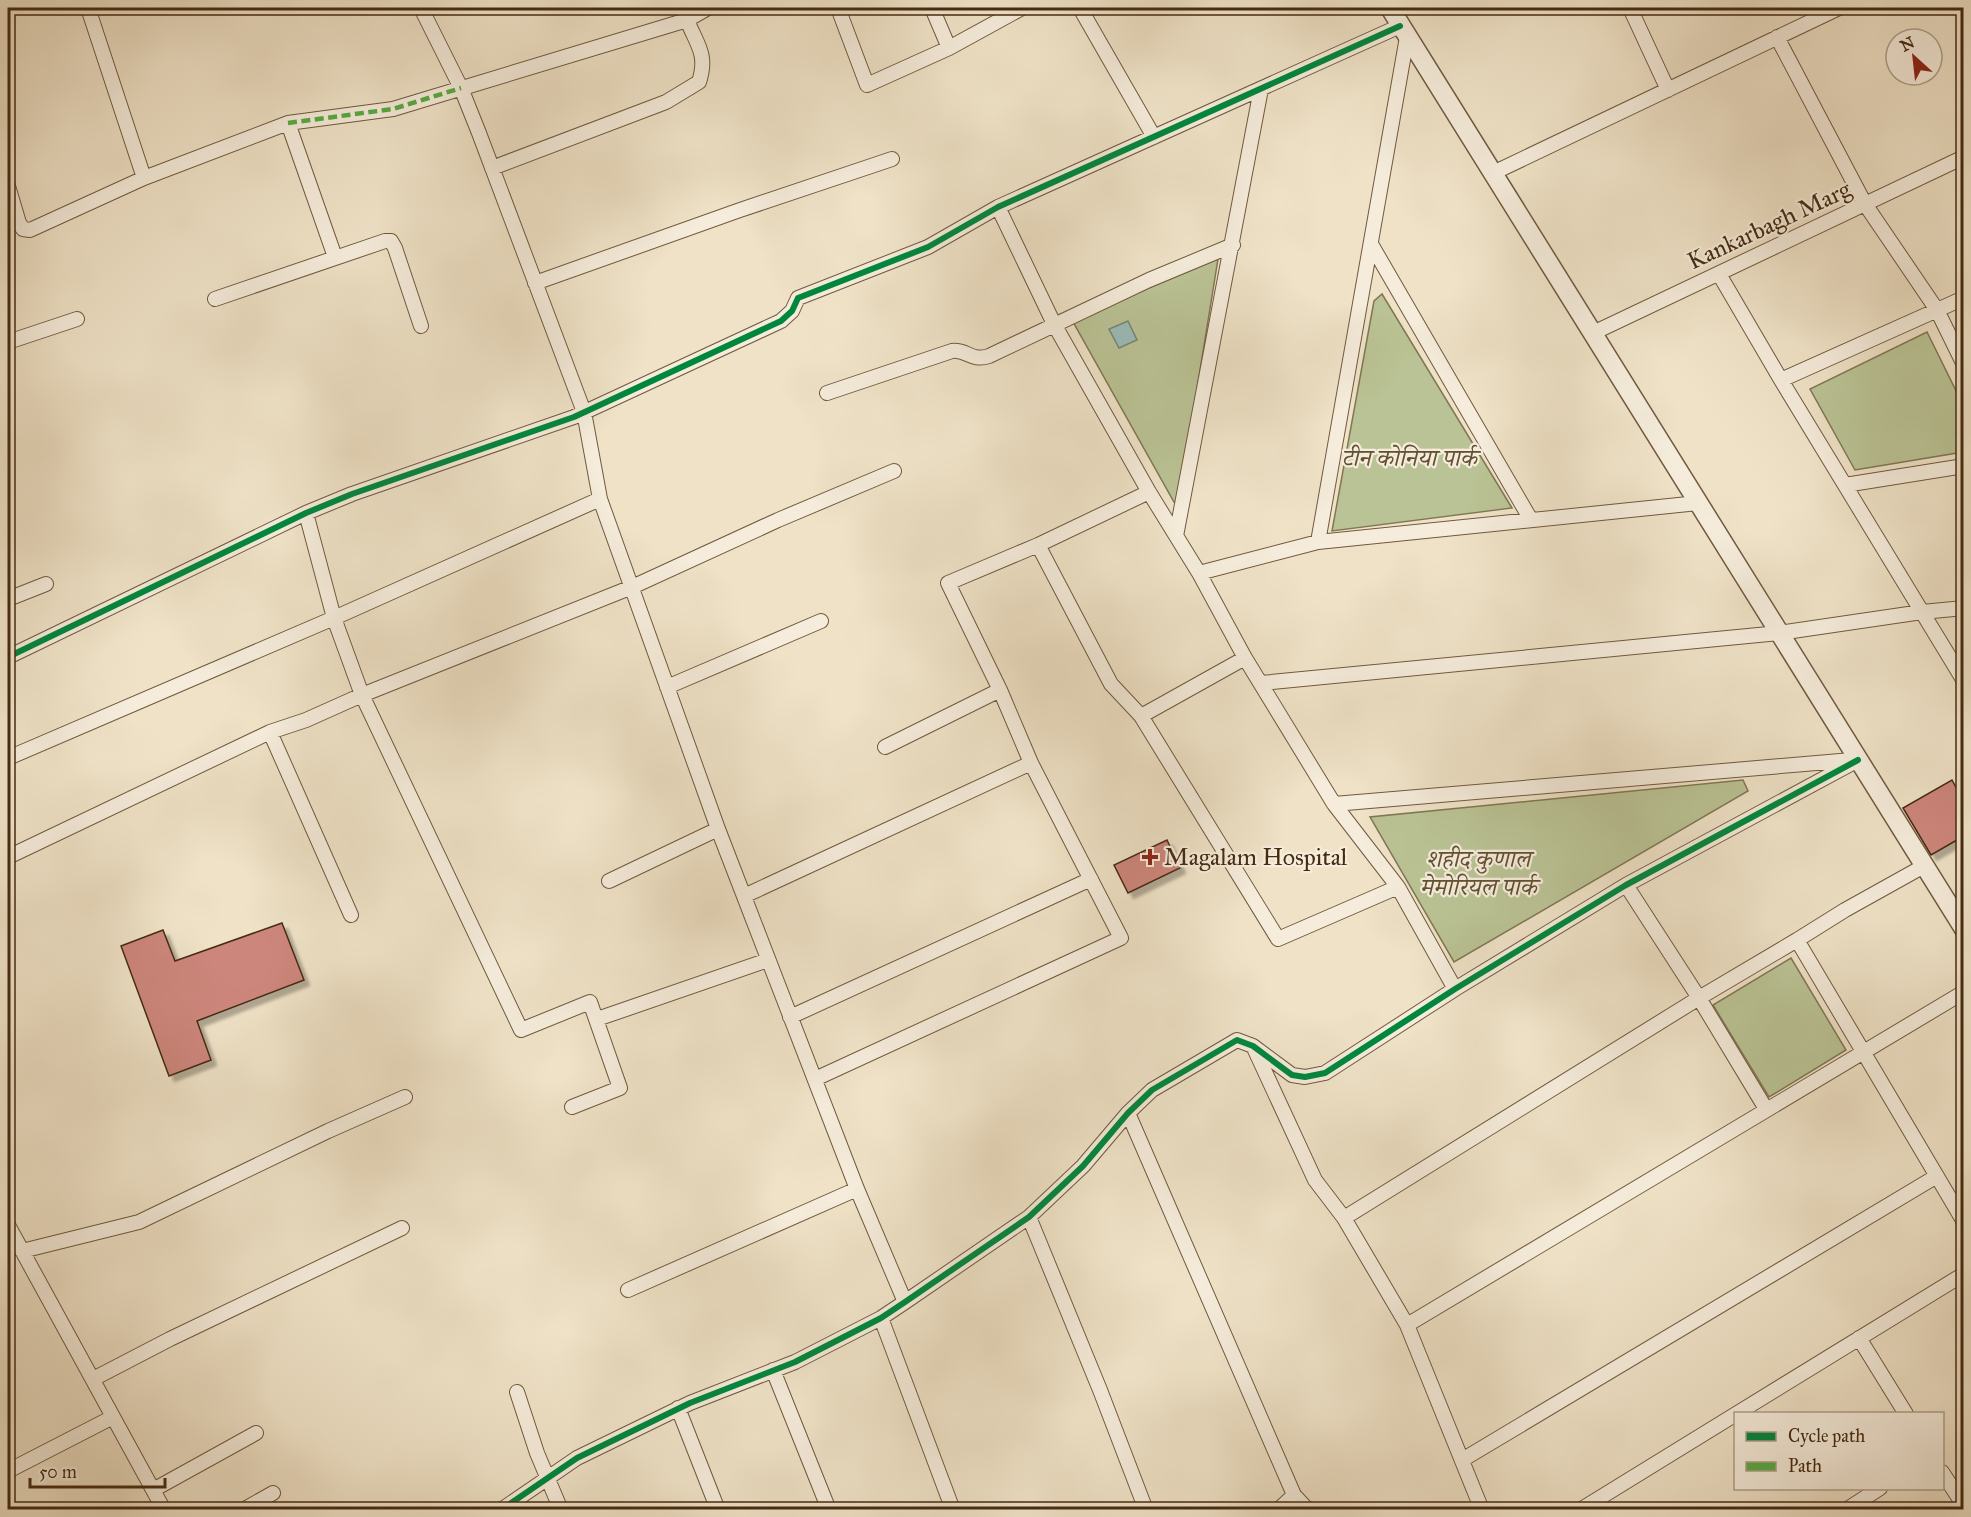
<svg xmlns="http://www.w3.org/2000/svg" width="1971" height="1517" viewBox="0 0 1971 1517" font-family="'IM FELL Great Primer','Noto Serif Devanagari',serif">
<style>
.green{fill:#bac395;stroke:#807754;stroke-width:1.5}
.water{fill:#9abdba;stroke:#788377;stroke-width:1.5}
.building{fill:#cd867c;stroke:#452b12;stroke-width:1.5;filter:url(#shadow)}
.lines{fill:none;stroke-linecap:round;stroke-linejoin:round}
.minor-casing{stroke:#70593f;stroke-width:16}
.tertiary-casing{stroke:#70593f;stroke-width:21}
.minor{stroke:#f5ecdb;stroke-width:14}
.tertiary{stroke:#f5ecdb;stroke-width:18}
.quiet{stroke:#56ab42;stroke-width:4.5;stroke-dasharray:9 4.5;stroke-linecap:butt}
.cycleway-casing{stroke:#f5ecdb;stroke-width:10}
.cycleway{stroke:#00873e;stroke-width:6}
.poi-dot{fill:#8f2418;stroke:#f5ecdb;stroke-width:2}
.labels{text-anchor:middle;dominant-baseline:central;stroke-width:4.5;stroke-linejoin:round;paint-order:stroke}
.street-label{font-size:24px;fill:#452b12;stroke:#f5ecdb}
.park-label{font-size:24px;font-style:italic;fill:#625133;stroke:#f5ecdb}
.poi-label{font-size:24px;fill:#452b12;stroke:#f5ecdb;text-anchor:start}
</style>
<defs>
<filter id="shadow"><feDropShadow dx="5.5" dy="5.5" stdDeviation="1.5" flood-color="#0004"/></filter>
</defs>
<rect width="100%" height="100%" fill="#efe2c7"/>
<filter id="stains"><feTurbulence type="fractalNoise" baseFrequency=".00333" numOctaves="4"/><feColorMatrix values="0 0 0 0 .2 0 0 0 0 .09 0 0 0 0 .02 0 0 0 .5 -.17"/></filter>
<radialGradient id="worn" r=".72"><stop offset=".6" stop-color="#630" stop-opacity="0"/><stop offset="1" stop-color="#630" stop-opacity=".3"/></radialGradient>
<path class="green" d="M1218 259 1179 500 1174 502 1072 320Z
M1382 294 1512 508 1332 531 1374 301Z
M1927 332 1963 405V452L1855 470 1810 389Z
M1743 780 1748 791 1454 962 1370 817Z
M1791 958 1846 1050 1769 1097 1713 1005Z"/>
<path class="water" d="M1128 321 1137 340 1119 348 1109 329Z"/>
<path class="building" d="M1952 780 1957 789 1964 786V836L1931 855 1903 808Z
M1167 840 1180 868 1128 893 1114 865Z
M282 923 304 980 197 1021 211 1060 169 1076 121 946 163 930 175 961Z"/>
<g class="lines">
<defs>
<path id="minor" d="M88 8 144 178 288 123 393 109 687 20 708 8
M421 8 461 88 479 133 584 412 600 499 718 829 857 1189 905 1302
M838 8 867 85 949 48 1022 8
M932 8 949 48
M1080 8 1154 137
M1630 8 1668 90
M1777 37 1865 204 1937 310 1964 365
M288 123 335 257
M492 168 666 102 699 82C708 54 697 45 687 20
M1493 173 1839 8
M8 186 19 223 23 229 30 230 144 178
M998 207 1054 324 1149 492 1199 573 1245 658 1334 804 1398 887 1455 989
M1371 244 1531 520
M1719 274 1781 380 1964 681
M535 283 740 210 892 159
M215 299 385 241H391L395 248 421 326
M1593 333 1964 157
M8 342 77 319
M1781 380 1964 298
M827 393 952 351C967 349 971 362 989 356L1149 280 1233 245
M1845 485 1964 466
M306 513 334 618 362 695 521 1030 590 1002 620 1088 572 1107
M1176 536 1261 89
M1318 542 1698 503
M1038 545 1111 684 1141 716
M1199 573 1318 542 1407 37
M8 599 46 584
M8 657 306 513 352 494 574 417 781 321 792 311 798 298 928 247 998 207 1400 26
M1245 658 1141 716 1278 939 1398 887
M1261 683 1779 633 1922 612 1964 608
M667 687 821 621
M270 732 351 915
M885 747 1000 690
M8 758 334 618 600 499
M1334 804 1852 760
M8 857 270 732 306 720 362 695 632 587 778 520 894 471
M609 881 718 829
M1626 885 1699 998 1766 1109
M744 896 1031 763 1000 690 948 583 1038 545 1149 492
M1797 940 1845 910 1924 866
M790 1017 1091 879
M597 1019 768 960
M1254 1048 1315 1180 1344 1218
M815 1079 1121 938 1031 763
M1128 1113 1294 1495 1278 1510
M1029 1217 1100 1390 1146 1510
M8 1225 164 1510
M22 1251 139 1222 328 1131 405 1097
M628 1290 857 1189
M881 1318 953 1510
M1407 1325 1964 992
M1859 1338 1906 1414
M773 1370 829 1510
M93 1379 170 1339 402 1228
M517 1392 537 1453 561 1510
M678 1408 718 1510
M1736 1414 1964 1274
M1462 1460 1937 1176
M8 1471 113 1417
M1942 1472 1964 1506
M153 1490 256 1433
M1294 1495 1308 1510
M243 1510 273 1493
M501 1510 577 1458 690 1403 795 1362 881 1318 905 1302 1029 1217 1083 1166 1128 1113 1152 1090 1237 1040 1253 1046 1292 1075 1305 1077 1325 1073 1455 989 1626 885 1858 760
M1482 1510 1407 1325 1344 1218 1699 998 1797 940 1964 1222
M1580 1510 1736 1414
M1846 1510 1880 1488"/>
<path id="tertiary" d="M1390 8 1964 929"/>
</defs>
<use href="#minor" class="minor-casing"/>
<use href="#tertiary" class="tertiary-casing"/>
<use href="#minor" class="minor"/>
<use href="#tertiary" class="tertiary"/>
<path class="quiet" d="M288 123 393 109 461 88"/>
<defs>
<path id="cycleway" d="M8 657 306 513 352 494 574 417 781 321 792 311 798 298 928 247 998 207 1400 26
M501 1510 577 1458 690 1403 795 1362 881 1318 905 1302 1029 1217 1083 1166 1128 1113 1152 1090 1237 1040 1253 1046 1292 1075 1305 1077 1325 1073 1455 989 1626 885 1858 760"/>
</defs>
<use href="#cycleway" class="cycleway-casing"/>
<use href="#cycleway" class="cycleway"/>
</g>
<path class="poi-dot" d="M1147 848h6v6h6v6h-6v6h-6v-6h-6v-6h6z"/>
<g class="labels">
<g class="street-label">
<text transform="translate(1769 225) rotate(-25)">Kankarbagh Marg</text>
</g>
<g class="park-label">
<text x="1409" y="458">टीन कोनिया पार्क</text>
<text x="1478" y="859">शहीद कुणाल<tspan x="1478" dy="28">मेमोरियल पार्क</tspan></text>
</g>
<g class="poi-label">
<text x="1164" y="857">Magalam Hospital</text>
</g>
</g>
<rect width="1971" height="1517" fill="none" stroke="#efe2c7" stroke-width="30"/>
<rect x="9" y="9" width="1953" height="1499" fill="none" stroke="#452b12" stroke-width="3"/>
<rect x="15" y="15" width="1941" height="1487" fill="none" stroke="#452b12" stroke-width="1.5"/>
<rect x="1734" y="1412" width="210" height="78" fill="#f5ecdb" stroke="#af9f8b" stroke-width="1.5"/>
<rect x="1746" y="1432" width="30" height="9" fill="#00873e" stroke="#af9f8b" stroke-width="1.5"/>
<text x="1788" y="1442" font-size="18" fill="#452b12">Cycle path</text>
<rect x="1746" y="1462" width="30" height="9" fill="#56ab42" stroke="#af9f8b" stroke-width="1.5"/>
<text x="1788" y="1472" font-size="18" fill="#452b12">Path</text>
<g transform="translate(1914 57) rotate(333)"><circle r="28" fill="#f5ecdb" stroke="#af9f8b" stroke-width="1.5"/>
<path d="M0-4.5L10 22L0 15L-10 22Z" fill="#8f2418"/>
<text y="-9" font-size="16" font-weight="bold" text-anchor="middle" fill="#452b12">N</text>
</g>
<path d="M30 1478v9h135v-9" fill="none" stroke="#452b12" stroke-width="3"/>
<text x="39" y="1478" font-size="18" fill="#452b12" stroke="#f5ecdb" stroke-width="4.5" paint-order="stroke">50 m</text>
<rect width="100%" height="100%" filter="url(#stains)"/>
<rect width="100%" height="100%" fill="url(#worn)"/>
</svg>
